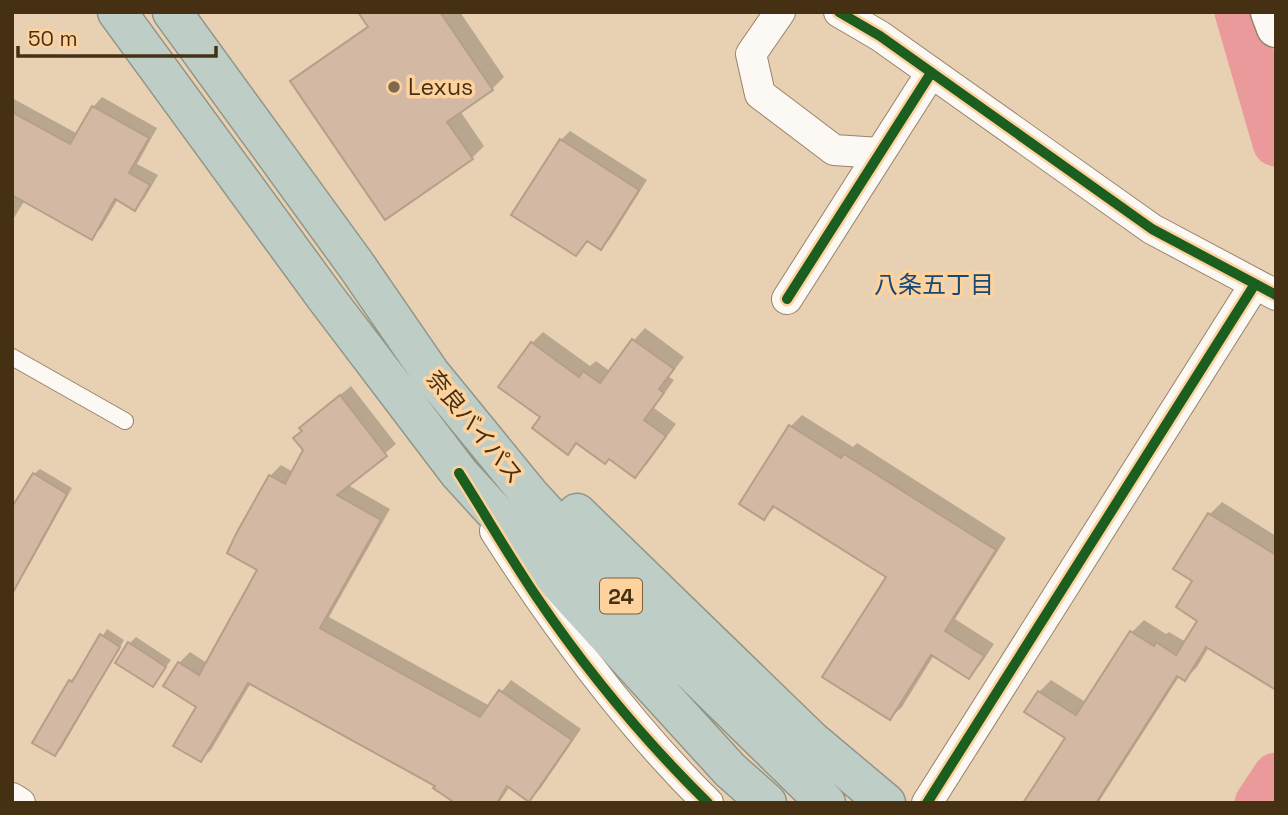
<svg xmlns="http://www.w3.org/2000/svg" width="1288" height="815" viewBox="0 0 1288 815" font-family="'Space Grotesk','Noto Sans JP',sans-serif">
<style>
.shadow{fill:#0003}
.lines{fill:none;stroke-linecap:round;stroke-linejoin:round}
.river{stroke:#eb9a9c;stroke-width:47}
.building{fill:#d3b9a4;stroke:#b79e89;stroke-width:2}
.lane-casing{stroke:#96846c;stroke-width:18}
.street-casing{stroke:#96846c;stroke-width:32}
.secondary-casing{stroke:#96846c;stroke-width:41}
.highway-casing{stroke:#919686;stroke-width:41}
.lane{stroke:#fcf8f4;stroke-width:16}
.street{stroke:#fcf8f4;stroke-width:30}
.secondary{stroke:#fcf8f4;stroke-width:38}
.highway{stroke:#bfcdc7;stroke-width:38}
.cycleway-casing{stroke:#fed29d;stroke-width:15}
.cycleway{stroke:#1b5e20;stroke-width:10}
.poi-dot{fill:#7f684c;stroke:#fed29d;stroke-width:2.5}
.labels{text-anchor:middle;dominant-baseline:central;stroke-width:7;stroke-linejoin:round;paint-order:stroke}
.shield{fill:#fed29d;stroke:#7d613d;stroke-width:2}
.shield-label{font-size:21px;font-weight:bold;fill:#463014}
.poi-label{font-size:23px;fill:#463014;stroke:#fed29d;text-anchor:start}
.street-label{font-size:23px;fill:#463014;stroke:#fed29d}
.neighbourhood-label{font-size:24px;fill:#14487a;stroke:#fed29d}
</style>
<rect width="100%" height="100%" fill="#e8d0b3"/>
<path class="shadow" d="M360 12H460L504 77 492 89 460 111 484 146 472 158 292 82 304 70 369 25Z
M102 97 157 128 137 164 158 175 144 199 135 208 118 199 101 228 92 238 25 200 12 221V98L78 134 93 107Z
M570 131 647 180 610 239 600 248 589 240 576 254 561 140Z
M645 328 684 357 669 377 674 380 654 408 676 424 647 464 635 476 609 457 578 442 568 452 542 417 532 343 543 332 590 366 596 361 611 372 634 340Z
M351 386 396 444 348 485 390 509 329 617 490 706 511 680 581 729 540 789 529 799 510 786 499 803H458L437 786 251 683 211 750 201 760 199 706 165 685 179 663 190 652 207 663 259 569 237 535 270 476 281 465 293 472 305 450 301 428Z
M802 415 853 447 857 443 1006 538 955 619 994 644 980 665 969 677 934 655 902 707 890 718 888 576 776 506 764 518 791 426Z
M40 469 72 488 28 567 23 572 34 474Z
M1222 502 1276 536V688L1209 647 1197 667 1185 679 1180 675 1098 803H1036L1067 737 1039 692 1051 680 1087 703 1132 632 1144 620 1166 634 1169 632 1186 642 1200 620 1195 581 1175 568 1210 514Z
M107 629 124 640 61 749 55 754 70 681 76 675 77 676Z
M136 637 171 660 153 685 130 643Z"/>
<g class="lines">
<path class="river" d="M1238 12 1276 143
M1258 803 1276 776"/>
</g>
<path class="building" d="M358 12H440L493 90 447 122 473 159 385 220 290 81 368 27Z
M92 106 149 138 129 173 150 185 135 211 115 199 92 240 12 195V112L70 144Z
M560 139 639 190 601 250 587 241 576 256 511 215Z
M632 339 674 369 659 389 664 393 644 420 666 436 635 478 609 459 605 464 576 443 568 455 532 428 540 417 498 387 531 342 579 377 583 371 600 383Z
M340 395 387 456 337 495 381 520 320 628 480 717 499 690 572 740 529 802 507 786 497 803H455L433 788 435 786 248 683 201 762 173 746 196 707 163 686 178 662 199 675 257 570 227 553 236 534 269 475 285 484 303 450 293 438 302 431 299 428Z
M789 425 841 458 844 454 996 550 945 631 984 656 969 679 931 655 890 720 822 677 886 577 773 506 764 520 739 504Z
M33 473 67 494 12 594V507Z
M1208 513 1276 555V690L1206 647 1185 681 1177 676 1096 803H1023L1065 738 1024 712 1038 691 1076 715 1130 631 1154 646 1156 642 1176 655 1197 621 1176 607 1192 581 1173 569Z
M100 634 120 647 55 756 32 743 69 680 72 682Z
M128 642 166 667 153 687 115 663Z"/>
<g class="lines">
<defs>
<path id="lane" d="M12 357 125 421"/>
<path id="street" d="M780 12 751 54 760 94 834 150 880 153
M839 12 880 36 1152 229 1276 295
M787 299 931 73
M495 531C557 628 626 722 708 803
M12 798 20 803
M927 803 1255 284"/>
<path id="secondary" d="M1270 12 1276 28"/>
<path id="highway" d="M117 12 326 298 459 473 730 770 767 803
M172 12 356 265 431 374 529 494 680 660 826 803
M577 513 811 740 886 803"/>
</defs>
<use href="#lane" class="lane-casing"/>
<use href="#street" class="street-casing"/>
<use href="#secondary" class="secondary-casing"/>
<use href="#highway" class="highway-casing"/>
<use href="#lane" class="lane"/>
<use href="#street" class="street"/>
<use href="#secondary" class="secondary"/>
<use href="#highway" class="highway"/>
<defs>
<path id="cycleway" d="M839 12 880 36 1152 229 1276 295
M787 299 931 73
M459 473C485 514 509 556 536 596 586 670 645 741 708 803
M927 803 1255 284"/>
</defs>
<use href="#cycleway" class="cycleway-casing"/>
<use href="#cycleway" class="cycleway"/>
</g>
<circle class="poi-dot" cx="394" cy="87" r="7"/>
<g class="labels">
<rect class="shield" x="600" y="578.5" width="42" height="35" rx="5"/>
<g class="shield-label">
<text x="621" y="596">24</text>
</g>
<g class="poi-label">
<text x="408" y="87">Lexus</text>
</g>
<g class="street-label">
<text transform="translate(475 427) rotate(51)">奈良バイパス</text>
</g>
<g class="neighbourhood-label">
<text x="934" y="284">八条五丁目</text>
</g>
</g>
<rect width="1288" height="815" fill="none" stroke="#463014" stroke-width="28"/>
<path d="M18 46v10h198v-10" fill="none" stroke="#463014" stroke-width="3.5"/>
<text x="28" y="46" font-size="21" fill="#463014" stroke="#fed29d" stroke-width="5" paint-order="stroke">50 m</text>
</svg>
